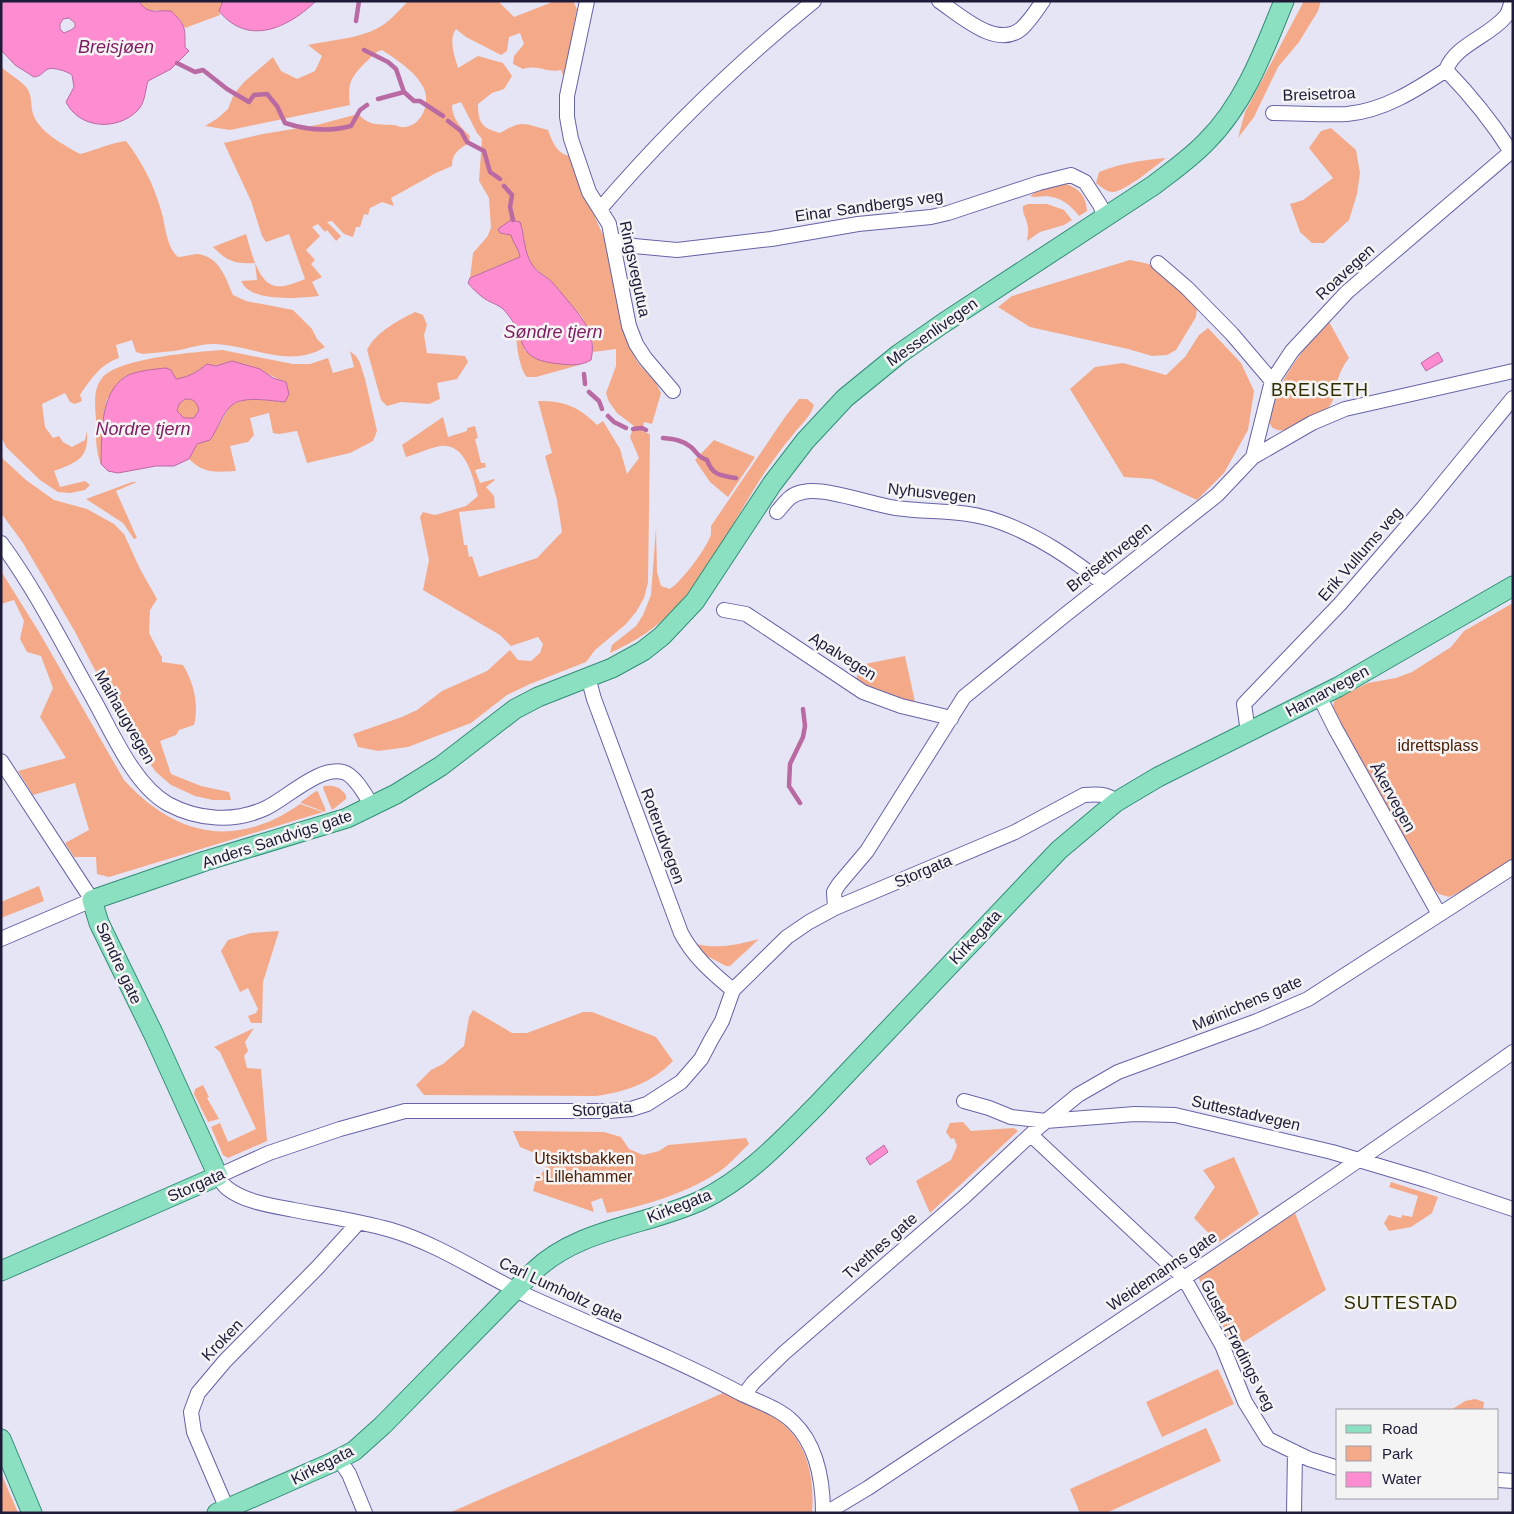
<svg xmlns="http://www.w3.org/2000/svg" width="1514" height="1514" viewBox="0 0 1514 1514" font-family="Helvetica,sans-serif">
<style>
.green{fill:#f4aa89}
.water{fill:#fe8cd1;stroke:#ba6aa3;fill-rule:evenodd}
.lines{fill:none;stroke-linecap:round;stroke-linejoin:round}
.stream{stroke:#ba6aa3;stroke-width:4.5}
.minor-casing{stroke:#6663a6;stroke-width:16}
.major-casing{stroke:#338e77;stroke-width:21}
.minor{stroke:#fff;stroke-width:14}
.major{stroke:#8ce0c2;stroke-width:19}
.labels{text-anchor:middle;dominant-baseline:central;stroke-width:5;stroke-linejoin:round;paint-order:stroke}
.street-label{font-size:16px;fill:#1d1b37;stroke:#f4f4f4}
.park-label{font-size:16px;fill:#4d2009;stroke:#f4f4f4}
.water-label{font-size:18px;font-style:italic;fill:#7f1b5f;stroke:#f4f4f4}
.neighbourhood-label{font-size:18px;letter-spacing:1px;fill:#302d01;stroke:#f4f4f4}
</style>
<rect width="100%" height="100%" fill="#e5e5f5"/>
<path class="green" d="M139 1H223L219 11 220 15 185 28 179 18 158 10 147 11 143 8Z
M408 1H498L514 17 555 1H573L577 9 568 57 571 60 566 66 564 78 561 70C545 73 539 64 523 69L513 64 514 56 524 44 520 33 509 37 507 51 501 55 466 37 456 29C448 40 455 57 458 68L478 56 503 63 512 76 504 89 492 93 478 104C478 123 482 128 500 133 523 119 524 124 548 130 552 141 557 155 571 156L583 190 609 249 624 326 630 348 638 363 656 383 661 393 652 424 644 422 642 431 650 434 648 582 644 598 636 612 625 625 595 650 586 662 530 684 507 695 471 723 408 747 378 751 358 747 353 734 402 717 417 710 442 691 487 671 510 650 518 660 531 661 540 653 543 644 538 637 511 646 500 635 423 590 429 560 420 517 423 512 435 515 466 506 478 496C473 478 466 442 440 446 429 448 417 454 406 457L402 445 443 417 448 437 467 431V428L475 426 478 438 475 439 481 463H485L486 467 475 470 480 483 494 479 495 480 486 487 494 496 495 508 459 512 464 545H467L469 557 472 556 479 577 537 558 562 532 557 500 545 456 552 453 538 401C564 401 578 406 597 425L603 421 620 449 627 474 639 458 630 437 634 426 617 413 609 402 606 393 616 366V349L593 352 592 338 582 317 546 277 533 267 525 250 522 228 509 221 500 233 511 235C513 243 519 249 520 257L470 278 473 253 487 237 491 228 489 198 479 181 482 139 477 133 461 102 452 105C452 118 460 127 470 136L469 143C459 149 452 153 452 166L436 173 391 198 394 206 382 202 370 208 368 215 364 214 360 227H356L353 237 344 234 332 221 327 222 341 236 336 241 327 230 325 232 318 224 312 227 320 236 306 250 315 260 311 264 322 277 312 282 319 296C301 298 264 301 249 290 245 288 243 284 241 281L257 280 255 263C235 264 228 262 213 247L246 234C250 248 257 277 270 284 280 290 295 283 305 279L289 234 266 242 262 236 251 201 224 143 263 134 317 125 358 114C370 126 377 124 393 125 396 125 401 128 404 127 423 126 432 100 422 85 413 70 397 60 382 50 374 52 372 57 366 62 351 77 347 83 350 105L230 130 205 126 218 118 228 109 234 94 244 82 273 57 281 71 297 79 315 71 322 56 308 45C331 40 357 39 378 28 389 22 399 11 408 1Z
M1304 1H1321L1318 11 1299 42 1278 67 1254 117 1238 138 1245 112Z
M1 67C9 74 20 80 26 87 33 96 30 104 33 114 39 132 64 145 80 154 96 150 110 143 126 141 141 160 153 183 160 207 166 224 165 245 178 257 184 257 192 254 198 254 220 257 226 279 233 295L246 301 293 310 312 329 317 339 325 347C290 369 254 346 216 344 202 343 187 349 174 351 164 352 153 353 143 354L136 352 132 340 116 345 119 358C101 364 91 378 80 395L82 401 75 404 70 402 65 393 42 404 45 427 53 438 59 436 63 442 72 447 85 440 87 431C89 459 77 462 54 471L60 487 85 481 90 485 85 490 70 493 58 492 40 480 6 447 1 436Z
M1331 128 1356 150 1360 173 1357 194 1349 220 1324 243H1312L1300 232 1290 204 1303 200 1333 178 1309 148 1321 131Z
M1166 158C1157 165 1124 192 1113 192 1107 192 1101 187 1096 183L1099 172C1121 163 1143 160 1166 158Z
M1066 184C1080 189 1086 196 1087 211L1079 216C1071 205 1060 197 1046 196 1040 196 1036 198 1030 196L1040 189Z
M1028 204H1047L1064 210 1072 220 1064 225 1040 232 1027 241C1028 235 1029 229 1027 223 1026 217 1022 213 1023 206Z
M1130 260 1149 264 1167 276 1197 307 1196 317 1176 350 1167 355 1152 356 1128 349 1030 327 998 307 1012 296Z
M415 312 423 315 427 325 424 335 427 353 465 356 468 362 457 379 437 383 440 399 429 404 401 402 387 406 381 400 367 350C376 332 397 321 415 312Z
M1328 320 1349 358C1344 364 1340 372 1338 379 1334 388 1336 400 1328 408 1321 416 1298 424 1287 429 1283 431 1278 431 1273 428 1268 424 1270 416 1271 410 1281 375 1305 348 1328 320Z
M1208 328 1241 363 1254 391 1248 430 1224 473 1197 500 1152 479 1124 477 1070 389 1095 367 1123 363 1166 375 1185 357 1199 335Z
M516 331 521 337 525 351 560 364 579 365 536 377H527C519 368 516 343 516 331Z
M222 350 293 364H310L328 358 333 373 354 367 350 351 356 356 360 363 365 379 377 431 373 441 350 453 307 463 297 431 279 434 273 433 269 413 250 418 254 435 248 442 230 446 236 471C216 472 204 474 189 459L197 444 210 440 231 405 244 400H265L285 402 286 382C268 376 253 364 234 362 223 361 221 368 207 364 197 372 189 377 176 379L171 370 125 376 107 399 104 412 101 464C95 450 96 435 96 419 95 406 93 389 102 378 118 358 195 352 222 350Z
M185 399C195 399 196 401 199 410L194 418H184L177 411 179 404Z
M799 399H807L814 405C810 418 800 425 792 436 783 446 775 458 767 469 733 519 706 584 658 624 644 636 627 645 610 653L612 645 636 626 643 615 651 595 656 528 657 572 661 586 670 589C681 582 708 547 711 534 711 533 711 526 711 526L785 417Z
M714 440 755 457 728 497 710 482 695 460Z
M1 457 26 480 54 500 87 509 114 524 124 534 140 569 157 599 150 610 149 633 161 656H162V662L183 665C194 683 199 705 194 725L179 730 176 735 160 741 171 774 201 786 229 792 231 800H213L195 796 171 785 156 772 129 735 74 630 23 543 1 513Z
M132 482H137L116 491 137 538 134 539 123 523 86 499Z
M1 571 39 632 124 780C176 837 236 849 300 804L323 812 109 877 97 874 96 857H74L65 843 89 830 75 783 33 795 18 771 66 758 40 717 53 688 41 656 27 652 20 639 24 621 14 600 1 604Z
M1513 603V859L1464 890 1449 897 1439 894 1432 887 1401 835 1332 709 1334 702 1339 697 1368 683 1396 678 1412 672 1451 647 1464 631Z
M905 656 915 702 878 693 856 680 860 665Z
M324 786C334 785 340 787 346 795V799L332 810 323 788Z
M316 791 318 792 325 808V812L301 803V802Z
M39 886 44 901 1 918V902Z
M279 931 263 982 262 1023H251L248 1016 256 1013 258 1009 248 988 240 992 221 951 228 940 251 933Z
M759 939 730 966H726L705 955 696 944C718 949 737 945 759 939Z
M473 1010 512 1033H527L583 1012H592L656 1037 673 1061C652 1083 625 1092 596 1096L424 1095 416 1085 431 1070 443 1064 464 1046 469 1017Z
M254 1028 245 1042 248 1051 244 1056 247 1068 261 1069 267 1141 228 1158 223 1155 211 1127 220 1123 228 1142 256 1129 220 1052 214 1047Z
M203 1085 209 1097 207 1098 219 1119 208 1122 194 1094 195 1089Z
M963 1122 971 1131 1014 1128 1018 1131 930 1213 916 1181 951 1160 957 1146 954 1138 951 1139 946 1132 950 1123Z
M513 1131 604 1132 621 1137 629 1149 643 1155 659 1151 668 1145 746 1138 749 1144C739 1153 729 1166 717 1173 684 1194 645 1206 607 1213L602 1198 591 1202 594 1212 533 1191 535 1183 549 1163 537 1154 520 1147Z
M1234 1157 1259 1214 1218 1243 1194 1218 1215 1187 1203 1170Z
M1391 1182 1438 1197 1432 1213 1411 1227 1389 1231 1384 1223 1389 1215 1401 1218 1402 1215 1412 1217 1418 1196 1389 1187Z
M1295 1213 1326 1290 1234 1348 1197 1275Z
M1218 1369 1234 1404 1162 1437 1146 1402Z
M723 1393C741 1401 762 1408 778 1420 807 1441 815 1478 812 1513H449Z
M1475 1399 1484 1402 1483 1410H1451L1465 1401Z
M1206 1428 1221 1461 1106 1513H1080L1070 1489Z
M1 1473 18 1513H1Z"/>
<path class="water" d="M1 1H139C147 15 157 10 171 11 186 25 185 28 185 47L189 51 171 69 148 81C145 91 145 104 137 111 117 131 79 129 66 102L74 87 72 75C67 71 53 67 48 69 42 72 42 76 34 77L15 65 1 50ZM69 18 75 23V27L71 30 64 33 60 29V24L63 19Z
M223 1H316C288 28 248 47 219 11Z
M511 220 520 222C525 236 523 252 533 266 537 272 545 276 551 281 557 287 562 294 568 301 583 319 597 335 591 360 581 366 572 365 561 364 511 360 530 339 505 311 500 305 491 303 485 299 478 294 473 289 468 283L470 278 520 257C519 249 513 243 511 235L500 233 498 229Z
M1438 352 1443 361 1426 371 1421 363Z
M232 361 260 369 273 378 286 382 289 394 285 402C272 401 241 395 231 406 223 413 217 430 210 440L197 444 189 459 174 466H156L118 473 108 471 101 464C102 437 99 394 125 377 133 371 156 369 166 368L171 370 176 379C189 377 197 372 207 364L216 366ZM185 399C194 399 196 401 199 410L194 418H184L177 411 179 404Z
M884 1145 888 1152 870 1165 866 1158Z"/>
<g class="lines">
<path class="stream" d="M356 21 359 1
M364 50 388 62 396 69 404 92 414 101H420L443 116
M177 63 195 72 203 70 227 89 249 102 254 95 267 94 277 106 285 123C307 130 329 132 351 126L360 110 367 105
M378 99 404 92
M448 121 461 131 467 142 484 151 490 172 500 179
M504 186 512 195 510 207 513 220
M584 374 585 384
M589 392 599 401 602 409
M608 416 614 422 626 428
M633 429 642 428 646 430
M663 438C674 439 682 440 691 447 698 453 697 457 707 460 712 475 721 476 736 478
M800 803 789 786 790 764 803 737 805 726 803 709"/>
<defs>
<path id="minor" d="M587 1 567 96V117L571 139 589 192 609 224 629 326 636 344 645 358 673 391
M939 1C960 15 996 49 1021 29 1030 21 1036 11 1043 1
M1446 70C1456 44 1489 37 1506 16 1509 12 1510 6 1512 1
M1273 113C1298 113 1323 115 1347 114 1383 111 1416 90 1446 70 1470 95 1493 123 1511 152
M600 209C665 133 736 64 814 1
M614 240 634 246 677 250 771 239 858 224 931 217 948 213 1039 183 1071 175 1085 182 1100 205 1105 217
M1158 263 1187 288 1232 334 1272 381
M1253 457 1272 381 1292 351 1347 292 1513 150
M777 512C785 503 790 494 803 492 826 487 870 504 896 508 931 513 966 509 1000 522 1039 536 1072 559 1104 584
M1 543C37 592 64 647 94 700 112 732 134 785 168 804 198 820 234 823 266 808 287 798 319 766 343 772 355 775 366 796 372 806
M724 610 746 614 863 692 901 706 943 716 951 719
M588 677 594 699 681 933C693 956 712 973 733 990
M1319 696 1335 728 1439 914
M1248 732 1244 704 1340 604 1423 508 1513 398
M1 761 92 900 1 939
M835 908 834 892 839 884 867 851 964 697 1065 615 1217 495 1253 457 1312 423 1345 409 1513 371
M964 1101 989 1108 1011 1117 1046 1121 1135 1114 1175 1115 1332 1152 1426 1180 1513 1209
M1031 1135 1184 1278 1222 1345 1245 1402 1268 1439 1309 1459 1338 1468
M744 1395 753 1383 784 1353 965 1196 1040 1126 1078 1095 1118 1072 1257 1021 1308 999 1513 867
M339 1459 349 1474 365 1513
M1498 1480 1513 1481
M227 1509 194 1432 191 1412 198 1393 225 1361 318 1267 358 1223
M823 1513C823 1481 817 1445 793 1422 779 1408 758 1402 740 1393 672 1357 601 1329 530 1297 483 1275 441 1245 391 1230 359 1221 326 1216 294 1210 273 1206 244 1202 227 1188 223 1185 220 1179 218 1176L269 1153 340 1129 405 1111H609L631 1109 647 1104 681 1082 701 1059 711 1040 722 1021 733 990 787 937 809 922 835 908 1015 832 1084 795C1095 794 1108 793 1116 802
M826 1513 868 1488C1084 1344 1302 1203 1513 1052
M1294 1513 1295 1452"/>
<path id="major" d="M1 1271 218 1176 153 1033 99 923 92 900 205 861 347 818 396 794 441 766 515 709 538 697 612 668 643 651 662 636 695 601 772 484 805 441 845 398 899 354 942 324 1154 185C1172 171 1191 158 1207 141 1245 103 1264 50 1284 1
M1 1439 32 1513
M217 1513 331 1463 354 1451 383 1425 533 1272C580 1227 647 1226 702 1200 747 1178 782 1140 816 1106L1059 850 1116 802 1158 777 1338 687 1513 586"/>
</defs>
<use href="#minor" class="minor-casing"/>
<use href="#major" class="major-casing"/>
<use href="#minor" class="minor"/>
<use href="#major" class="major"/>
</g>
<g class="labels">
<g class="street-label">
<text transform="translate(1319 94) rotate(-2)">Breisetroa</text>
<text transform="translate(869 206) rotate(-8)">Einar Sandbergs veg</text>
<text transform="translate(635 269) rotate(78)">Ringsvegutua</text>
<text transform="translate(1345 272) rotate(-43)">Roavegen</text>
<text transform="translate(932 332) rotate(-35)">Messenlivegen</text>
<text transform="translate(932 493) rotate(6)">Nyhusvegen</text>
<text transform="translate(1360 554) rotate(-49)">Erik Vullums veg</text>
<text transform="translate(1109 557) rotate(-38)">Breisethvegen</text>
<text transform="translate(843 656) rotate(32)">Apalvegen</text>
<text transform="translate(1327 691) rotate(-28)">Hamarvegen</text>
<text transform="translate(125 717) rotate(60)">Maihaugvegen</text>
<text transform="translate(1393 797) rotate(61)">Åkervegen</text>
<text transform="translate(663 836) rotate(70)">Roterudvegen</text>
<text transform="translate(277 839) rotate(-18)">Anders Sandvigs gate</text>
<text transform="translate(923 871) rotate(-23)">Storgata</text>
<text transform="translate(975 937) rotate(-47)">Kirkegata</text>
<text transform="translate(119 963) rotate(65)">Søndre gate</text>
<text transform="translate(1247 1003) rotate(-23)">Møinichens gate</text>
<text transform="translate(602 1109) rotate(-4)">Storgata</text>
<text transform="translate(1246 1113) rotate(13)">Suttestadvegen</text>
<text transform="translate(196 1185) rotate(-24)">Storgata</text>
<text transform="translate(679 1206) rotate(-21)">Kirkegata</text>
<text transform="translate(880 1246) rotate(-41)">Tvethes gate</text>
<text transform="translate(1162 1271) rotate(-34)">Weidemanns gate</text>
<text transform="translate(561 1290) rotate(25)">Carl Lumholtz gate</text>
<text transform="translate(222 1340) rotate(-46)">Kroken</text>
<text transform="translate(1238 1345) rotate(63)">Gustaf Frødings veg</text>
<text transform="translate(322 1465) rotate(-27)">Kirkegata</text>
</g>
<g class="park-label">
<text x="1438" y="745">idrettsplass</text>
<text x="584" y="1158">Utsiktsbakken<tspan x="584" dy="18">- Lillehammer</tspan></text>
</g>
<g class="water-label">
<text x="116" y="47">Breisjøen</text>
<text x="553" y="332">Søndre tjern</text>
<text x="143" y="429">Nordre tjern</text>
</g>
<g class="neighbourhood-label">
<text x="1320" y="390">BREISETH</text>
<text x="1401" y="1303">SUTTESTAD</text>
</g>
</g>
<rect width="1514" height="1514" fill="none" stroke="#1d1b37" stroke-width="5"/>
<rect x="1336" y="1409" width="162" height="90" fill="#f4f4f4" stroke="#9e9da8"/>
<rect x="1346" y="1425" width="25" height="8" fill="#8ce0c2" stroke="#9e9da8"/>
<text x="1382" y="1434" font-size="15" fill="#1d1b37">Road</text>
<rect x="1346" y="1446" width="25" height="15" fill="#f4aa89" stroke="#9e9da8"/>
<text x="1382" y="1459" font-size="15" fill="#1d1b37">Park</text>
<rect x="1346" y="1472" width="25" height="15" fill="#fe8cd1" stroke="#9e9da8"/>
<text x="1382" y="1484" font-size="15" fill="#1d1b37">Water</text>
</svg>
